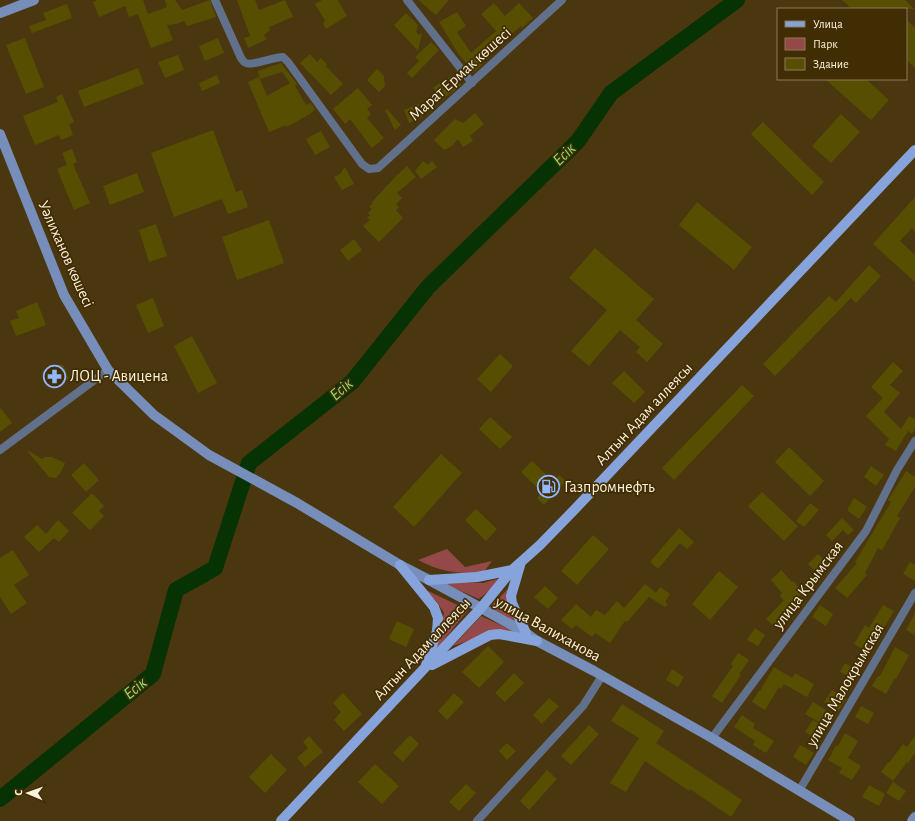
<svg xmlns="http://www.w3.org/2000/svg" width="915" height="821" viewBox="0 0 915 821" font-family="'Alegreya Sans',sans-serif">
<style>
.green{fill:#944847}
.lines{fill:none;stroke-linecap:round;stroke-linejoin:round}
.river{stroke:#073204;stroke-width:16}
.building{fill:#574e02}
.street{stroke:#61718c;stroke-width:8}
.secondary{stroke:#768eb9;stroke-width:10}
.primary{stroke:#86a4db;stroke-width:10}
.labels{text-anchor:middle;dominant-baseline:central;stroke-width:3.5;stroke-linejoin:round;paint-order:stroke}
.street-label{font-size:16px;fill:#fdf1dc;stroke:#402d03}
.poi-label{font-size:16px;fill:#fdf1dc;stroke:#402d03;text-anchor:start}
.water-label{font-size:17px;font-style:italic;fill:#82e576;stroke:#402d03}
</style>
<rect width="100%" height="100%" fill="#4b370f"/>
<path class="green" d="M447 549 465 567 492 561 483 573C457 574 441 572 418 560Z
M505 577 479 599 438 581 483 583Z
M512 585C507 602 507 608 516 623L490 607Z
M426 590 468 610 434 652 444 613 437 602Z
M481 616 516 632 492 633 453 646Z"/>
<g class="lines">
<path class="river" d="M0 799 153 674 176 590 215 568 249 463 352 382 428 287 578 141 611 93 737 0"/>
</g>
<path class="building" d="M97 0H143L148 14 167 7 165 0H175L182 10 210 0 216 17 187 26 184 21 176 24 167 25 173 40 151 48 138 14 129 17 125 6 99 17 93 2Z
M237 0H255L259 10 285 0 293 17 269 27 270 30 264 35 267 39 248 48 244 38 250 36Z
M322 0H338L347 16 326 29 323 24 325 21 315 4Z
M418 0H449L436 15Z
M842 0H905L914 9H852Z
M494 3 505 16 519 3 533 18 522 28 521 26 504 40 503 39 479 60 483 64 474 72 459 55 439 22 457 12 466 26 457 32 471 53 496 31 481 14Z
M67 4 72 18 32 33 29 26 46 20 43 13Z
M406 13 418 25 416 32 419 35 422 33 418 51 394 25Z
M906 19 915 28V68L906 59Z
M25 38 44 87 26 94 6 45Z
M218 38 224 53 205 61 199 46Z
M431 42 439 50 412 78 407 73 419 61 415 57Z
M310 54 317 62 321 58 327 64 326 66 343 84 331 95 300 63Z
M178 55 184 70 165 78 158 62Z
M281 63 297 84 295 86 306 105 311 103 315 109 310 114 287 127 286 125 269 132 248 82 259 77 267 96 290 83 282 72 260 79 258 71Z
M138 68 144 84 84 107 78 91Z
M377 69 384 76 385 86 379 92 367 80Z
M217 75 220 83 202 91 199 83Z
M452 75 461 85 453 92 442 99 433 88 441 82 442 83Z
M825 79H866L889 100 871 120Z
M358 88 372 105 367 109 371 114 367 118 384 138 372 148 350 119 345 124 333 109Z
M62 94 74 122 69 124 73 135 61 140 59 135 35 145 23 116 58 102 56 97Z
M418 104 423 117 409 123 404 110Z
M387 109 401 125 395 130 385 110Z
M475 113 484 124 470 136 473 141 463 147 458 139 452 146 444 150 434 140 455 119 463 123Z
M841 114 860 132 831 163 812 146Z
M763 122 824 182 812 195 751 134Z
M213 130 236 192 242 190 248 207 228 214 222 199 174 217 151 153Z
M321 131 330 147 315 155 306 139Z
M72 149 77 162 73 164 90 203 74 210 57 169 67 165 62 153Z
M423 161 428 165 432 161 437 167 421 179 415 171Z
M407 166 416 177 397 193 402 198 396 204 399 207 396 210 403 218 379 242 363 226 370 220 367 218 370 215 368 213 372 209 369 207 373 203 372 202 397 175Z
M345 167 354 184 342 190 334 177 340 174Z
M137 173 144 192 110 205 103 186Z
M915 197V232L912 228 900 241 915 255V282L873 244Z
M697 202 752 247 734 270 679 225Z
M269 220 284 263 237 280 222 237Z
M156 224 167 256 149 262 139 230Z
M354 239 362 250 348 261 340 250Z
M595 248 654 299 636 320 663 344 647 362 636 352 640 347 620 330 589 366 571 351 607 310 569 278Z
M869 265 881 276 856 303 851 298 775 376 763 364 829 296 836 302Z
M153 298 164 326 148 333 136 305Z
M37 302 46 325 16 336 10 321 19 318 16 311Z
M192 336 217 383 198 393 174 346Z
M500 354 513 366 491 392 477 379Z
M893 362 903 371 890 385 900 393 884 412 901 429 909 416 915 419V429L912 434 908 431 896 451 885 445 889 439 866 416 883 398 871 387Z
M63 364 69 379 48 387 42 372Z
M624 371 645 392 634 403 612 383Z
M742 385 754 396 674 480 662 468Z
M0 407 12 423 0 432Z
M490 417 512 437 500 449 479 429Z
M789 447 824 481 810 496 775 462Z
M29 451 42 459 45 457H52L65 463 61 472 56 478 49 477 28 452Z
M441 454 462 473 414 527 393 507Z
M532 461 553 481 559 475 566 481 544 505 537 498 542 492 521 472Z
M84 463 99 480 86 492 71 475Z
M871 466 884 475 876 486 864 477Z
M906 471 915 477V487L897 516 900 518 889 538 882 550 878 548 865 573 867 575 847 598 835 588 857 563 855 562 891 502 888 500Z
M762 492 798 526 784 541 748 506Z
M92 493 104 506 99 511 104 516 90 530 72 513Z
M854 498 867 507 859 519 848 511V508Z
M810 503 819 510 804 527 796 521Z
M476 509 497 529 486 541 465 520Z
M842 518 854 530 848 535 843 530 832 541 826 535Z
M58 520 69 531 59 542 54 538 39 552 24 537 37 525 46 534Z
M679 528 694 542 687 549 680 543 658 569 650 562Z
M593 535 609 549 577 585 561 571Z
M13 550 29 575 14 585 27 603 11 614 0 597V558Z
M818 554 827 562 817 573 808 564Z
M910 562 915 565V581L903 574Z
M781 570 792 582 793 581 803 592 782 614 785 617 775 627 766 619 784 600 780 596 782 593 771 580Z
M719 571 738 587 710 620 692 604Z
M645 584 656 593 660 587 670 594 665 602 668 604 665 607 649 597 627 622 625 621 610 643 595 633 592 637 576 625 572 629 561 620 576 604 591 617 596 610 605 615 617 601 624 608Z
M545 586 558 598 548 609 534 597Z
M820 605 833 614 826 626 812 617Z
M883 605 894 611 869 653 854 644 865 625 869 628Z
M915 613V635L906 630Z
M397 621 414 629 406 647 389 639Z
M755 628 765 635 758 646 747 640Z
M488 646 504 662 479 688 462 672Z
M895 647 909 655 896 679 895 678 886 694 872 686 878 676H880Z
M738 653 749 660 739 674 741 675 722 703 712 696 733 666 731 664Z
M845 663 856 670 852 678 840 672Z
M774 667 792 678 795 673 814 684 807 697 784 684 781 689 779 687 765 710 752 702 759 690 760 691Z
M672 669 684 677 678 687 666 680Z
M514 673 524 683 505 702 495 693Z
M832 690 846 699 838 711 824 702Z
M343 693 362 714 344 731 334 720 341 712 333 703Z
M454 693 464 702 447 720 438 711Z
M549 698 559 706 542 724 533 715Z
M813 702 826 710 819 722 805 714Z
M622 704 664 731 656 743 742 800 731 817 690 789 689 791 645 761 626 792 610 783 639 738 611 721Z
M861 706 874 713 868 724 855 717Z
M742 715 755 724 753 728 774 741 766 753 753 745 755 741 734 727Z
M813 720 826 728 819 740 805 732Z
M589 725 599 734 571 765 561 756Z
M845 733 858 741 848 758 861 766 852 780 839 773 842 768 828 760 836 745 838 746Z
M410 735 419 744 403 762 393 753Z
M309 736 323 752 305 767 297 758 308 748 303 742Z
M915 736V753L908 763 907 762 893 781 881 772 888 762 889 763 903 744 907 747Z
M507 743 516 751 507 760 499 751Z
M800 745 814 753 806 765 793 757Z
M271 754 287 770 265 793 249 777Z
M375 764 399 786 382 804 358 782Z
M547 770 557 779 529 810 520 801Z
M893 782 906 791 899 801 886 793Z
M466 784 476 793 459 811 449 802Z
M869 785 885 794 879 806 862 797Z"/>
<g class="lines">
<path class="street" d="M215 0 241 58C242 59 243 62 246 63 252 66 274 57 283 57L288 62 362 164 369 169 378 168 562 0
M407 0 472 83
M0 450 108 370
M712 738 866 531 897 470 915 441
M799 791 915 593
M477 821 583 706 602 676"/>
<path class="secondary" d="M0 13 34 0
M0 134 64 295 108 370 154 415 209 455 297 503 400 565 429 580 481 608 526 633 537 641 594 671 712 738 850 821
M912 821 915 817"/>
<path class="primary" d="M521 562 511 596 512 603 526 633
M400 565 434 607 438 618 437 631 426 665
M429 580 477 577 512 570
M432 665 490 635 499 634 537 641
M281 821 481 608 512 570 540 545 575 509 915 150"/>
</g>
<defs>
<symbol id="pharmacy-ring" viewBox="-11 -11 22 22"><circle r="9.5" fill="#402d03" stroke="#91b8fd" stroke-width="1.5"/><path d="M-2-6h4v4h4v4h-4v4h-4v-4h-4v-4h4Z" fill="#91b8fd"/></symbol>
<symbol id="fuel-ring" viewBox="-11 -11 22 22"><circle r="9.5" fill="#402d03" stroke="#91b8fd" stroke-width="1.5"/><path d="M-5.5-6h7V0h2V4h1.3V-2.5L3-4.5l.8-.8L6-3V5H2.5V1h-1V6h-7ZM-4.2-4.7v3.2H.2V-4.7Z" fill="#91b8fd"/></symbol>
</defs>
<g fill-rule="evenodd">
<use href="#pharmacy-ring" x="42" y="364" width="25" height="25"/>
<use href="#fuel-ring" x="536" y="474" width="25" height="25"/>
</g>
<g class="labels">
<g class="street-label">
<text transform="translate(460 74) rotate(-42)">Марат Ермак көшесі</text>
<text transform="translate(66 254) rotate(66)">Уәлиханов көшесі</text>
<text transform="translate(644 414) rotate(-47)">Алтын Адам аллеясы</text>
<text transform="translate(808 585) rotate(-53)">улица Крымская</text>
<text transform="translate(548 629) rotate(29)">улица Валиханова</text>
<text transform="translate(422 649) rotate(-47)">Алтын Адам аллеясы</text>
<text transform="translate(845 685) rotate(-60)">улица Малокрымская</text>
</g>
<g class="poi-label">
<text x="70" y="376">ЛОЦ - Авицена</text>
<text x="564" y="487">Газпромнефть</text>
</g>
<g class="water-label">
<text transform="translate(564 154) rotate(-44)">Есік</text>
<text transform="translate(341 389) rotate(-41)">Есік</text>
<text transform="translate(135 688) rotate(-39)">Есік</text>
</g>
</g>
<rect x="777" y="8" width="130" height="72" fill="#402d03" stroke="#8c7b5a"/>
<rect x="785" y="21" width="20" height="6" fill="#86a4db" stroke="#8c7b5a"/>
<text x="813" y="28" font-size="12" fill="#fdf1dc">Улица</text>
<rect x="785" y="38" width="20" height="12" fill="#944847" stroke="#8c7b5a"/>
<text x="813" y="48" font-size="12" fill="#fdf1dc">Парк</text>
<rect x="785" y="58" width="20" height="12" fill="#574e02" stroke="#8c7b5a"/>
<text x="813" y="68" font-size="12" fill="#fdf1dc">Здание</text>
<g transform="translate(28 793) rotate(272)" stroke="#402d03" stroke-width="3" paint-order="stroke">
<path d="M0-3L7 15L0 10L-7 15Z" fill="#fdf1dc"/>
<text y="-6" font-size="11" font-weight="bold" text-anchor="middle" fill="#fdf1dc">С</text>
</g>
</svg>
